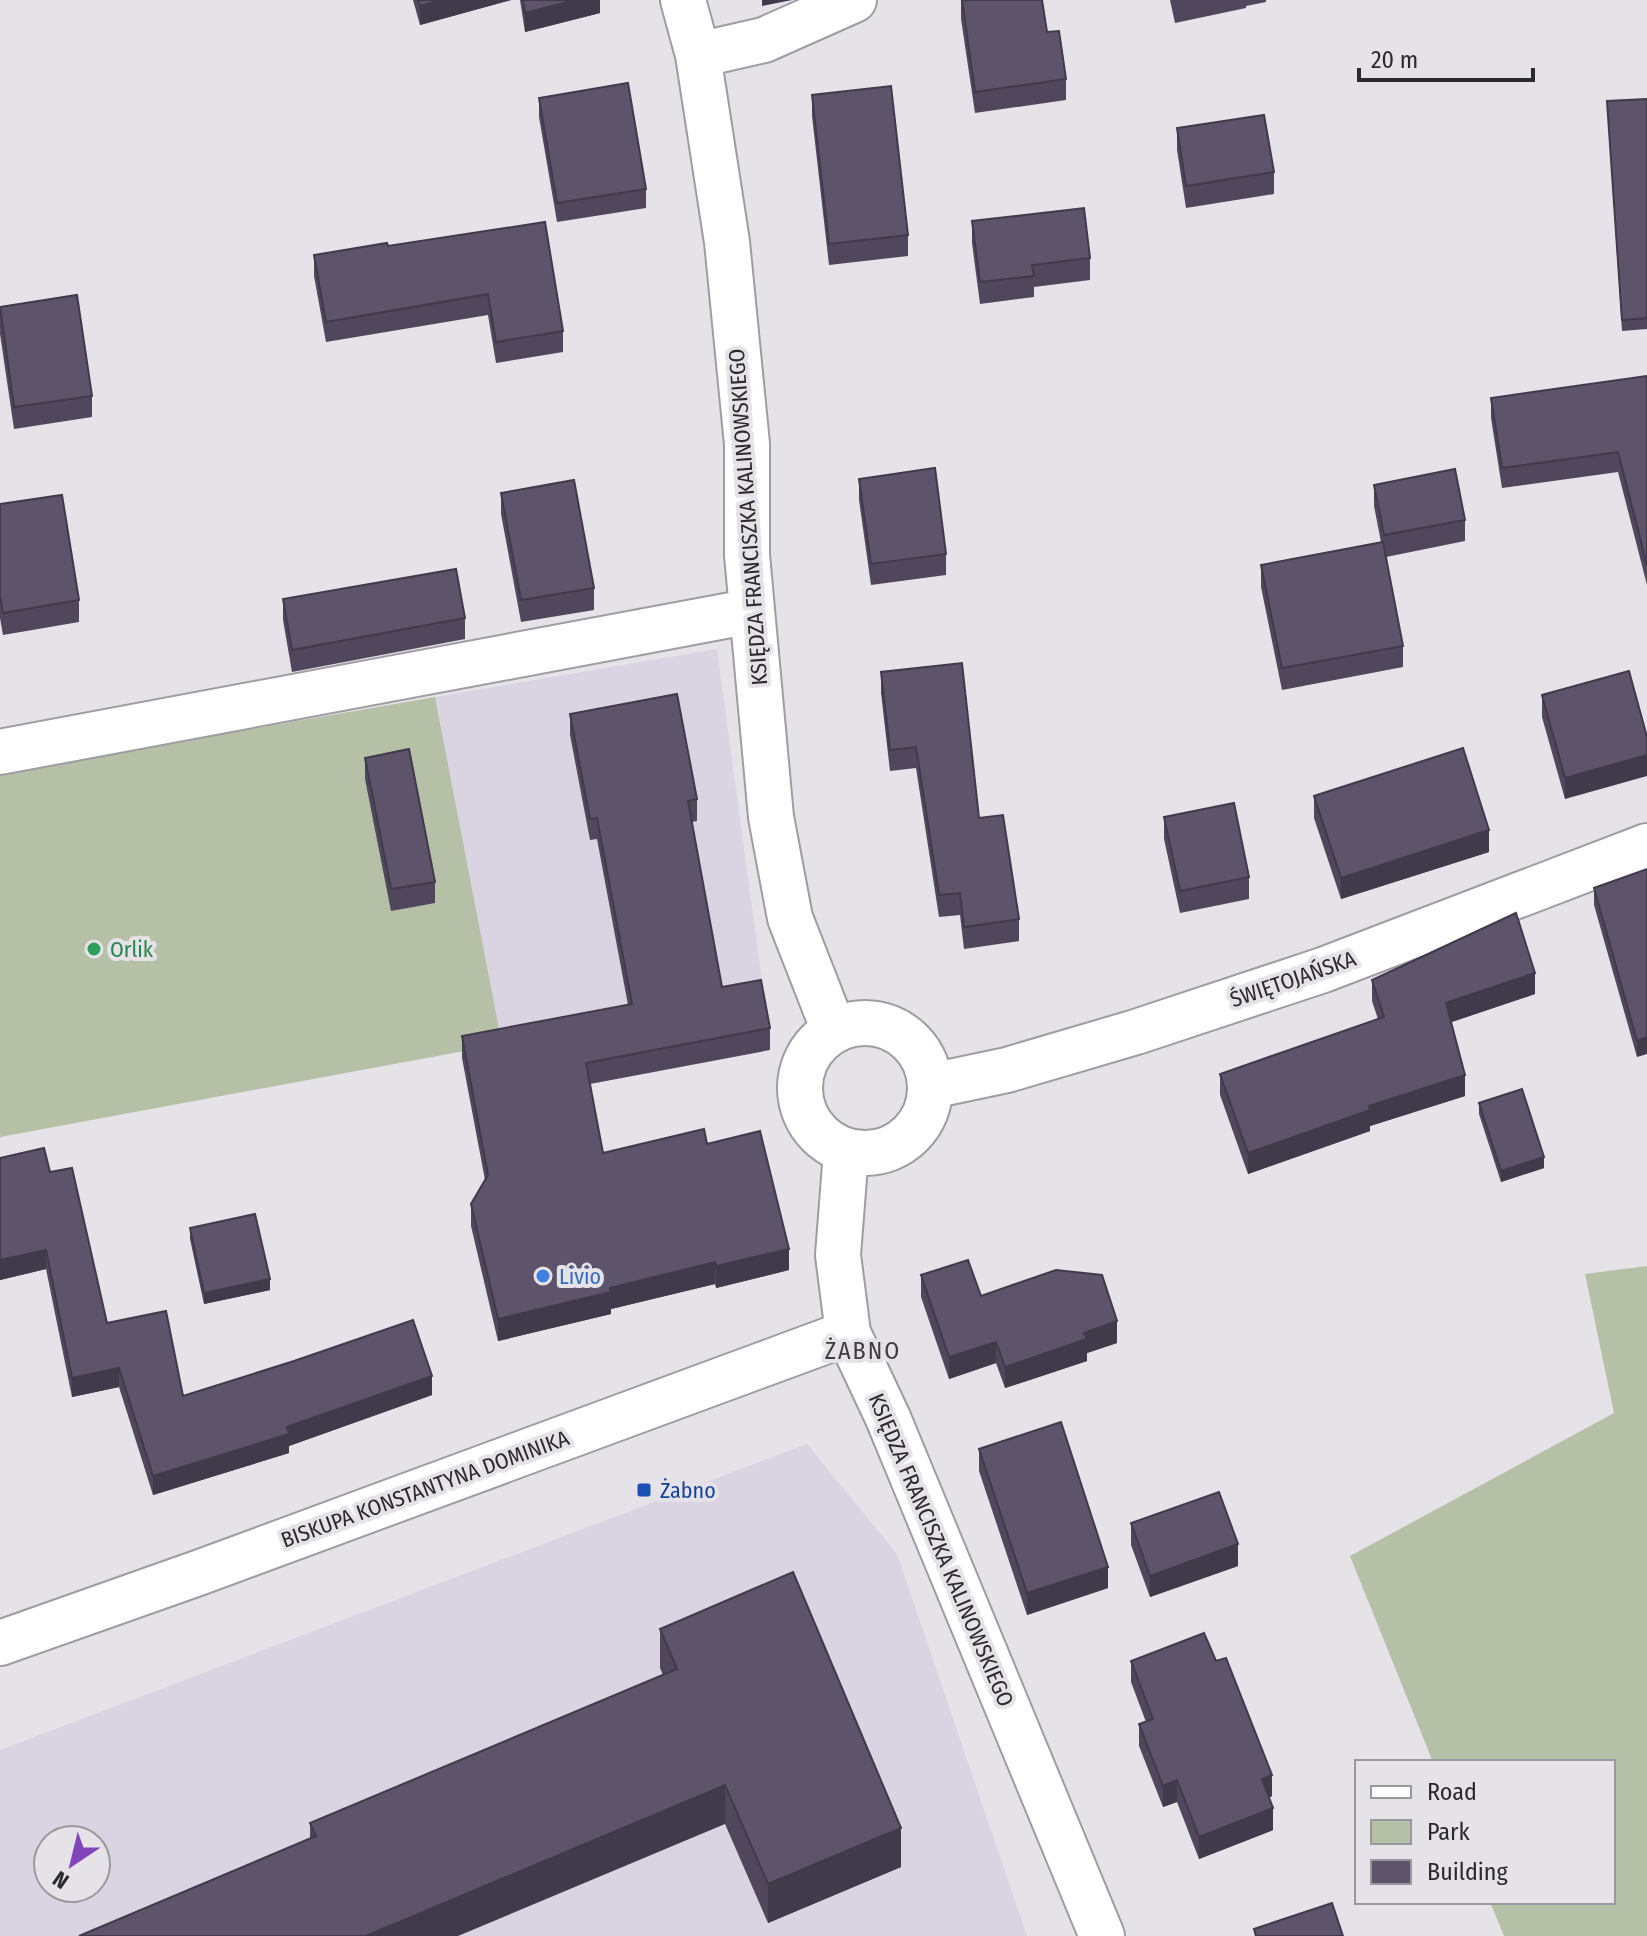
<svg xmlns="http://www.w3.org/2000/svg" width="1647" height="1936" viewBox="0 0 1647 1936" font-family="'Fira Sans Condensed',sans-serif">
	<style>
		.built { fill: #dad4e2; fill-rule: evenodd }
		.green { fill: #b6c0a6 }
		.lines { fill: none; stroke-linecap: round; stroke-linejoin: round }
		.minor-casing { stroke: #9f9ca2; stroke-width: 48 }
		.minor { stroke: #fff; stroke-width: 44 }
		.wall { fill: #50475c }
		.shaded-wall { fill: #413a4b }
		.building { fill: #5d536b; stroke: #413a4b; stroke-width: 2 }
		.leisure-dot { fill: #2e9e5b; stroke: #e5e2e8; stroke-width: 3 }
		.shop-dot { fill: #3f7fe0; stroke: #e5e2e8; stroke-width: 3 }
		.transit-dot { fill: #1a4fb4; stroke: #e5e2e8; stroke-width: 3 }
		.labels { text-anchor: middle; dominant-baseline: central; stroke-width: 8; stroke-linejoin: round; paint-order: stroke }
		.street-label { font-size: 22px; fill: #2b2a2d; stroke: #e5e2e8 }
		.leisure-label { font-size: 22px; fill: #27864d; stroke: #e5e2e8; text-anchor: start }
		.shop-label { font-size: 22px; fill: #366cbe; stroke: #e5e2e8; text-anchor: start }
		.transit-label { font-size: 22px; fill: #164399; stroke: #e5e2e8; text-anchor: start }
		.neighbourhood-label { font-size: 24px; letter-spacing: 2px; fill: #3e3c41; stroke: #e5e2e8 }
	</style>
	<rect width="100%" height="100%" fill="#e5e2e8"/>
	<path class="built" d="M 717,649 L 764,996 L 502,1044 L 435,697 Z
		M 807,1444 L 897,1554 L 1027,1936 L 0,1936 L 0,1750 ZM 48,1840 L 96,1840 L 96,1888 L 48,1888 Z"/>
	<path class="green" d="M 435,697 L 502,1044 L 0,1137 L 0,773 Z
		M 1647,1266 L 1647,1936 L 1504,1936 L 1490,1902 L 1613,1902 L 1613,1762 L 1433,1762 L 1350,1556 L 1614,1413 L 1585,1274 Z"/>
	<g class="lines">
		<defs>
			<path id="minor" d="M 683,0 L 698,55 L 727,242 L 747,444 L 747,555 L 771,817 L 790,918 L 833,1028
				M 698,55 L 764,40 L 854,0
				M 0,752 L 752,611
				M800 1088a65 65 0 1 1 130 0a65 65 0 1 1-130 0Z
				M 931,1086 L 1007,1070 L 1136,1032 L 1323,970 L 1647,846
				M 846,1152 L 838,1255 L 848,1333 L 888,1418 L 1102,1936
				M 0,1643 L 198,1573 L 848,1333"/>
		</defs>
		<use href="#minor" class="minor-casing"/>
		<use href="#minor" class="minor"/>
	</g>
	<path class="wall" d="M 413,0 L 511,0 L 420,25 Z
		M 520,0 L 600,0 L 600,13 L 525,32 Z
		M 961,0 L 1047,32 L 1066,79 L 1066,100 L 975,113 L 961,19 Z
		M 1170,0 L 1266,0 L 1266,2 L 1246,6 L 1246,8 L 1175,23 Z
		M 812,95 L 908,235 L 908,256 L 829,265 L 812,116 Z
		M 539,98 L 646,189 L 646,208 L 557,222 L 539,117 Z
		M 1647,99 L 1647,329 L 1622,331 L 1607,101 Z
		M 1177,128 L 1274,172 L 1274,194 L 1186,208 L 1177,150 Z
		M 972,221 L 1090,258 L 1090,280 L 1034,287 L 1034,297 L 980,304 L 972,243 Z
		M 388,246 L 563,331 L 563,352 L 496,363 L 488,315 L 326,342 L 314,276 L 314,255 Z
		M 0,307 L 92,396 L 92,417 L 14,429 L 0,334 Z
		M 1647,380 L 1647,585 L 1618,472 L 1502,488 L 1491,418 L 1491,398 Z
		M 859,479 L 946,554 L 946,575 L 871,585 L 859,500 Z
		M 1374,485 L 1465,520 L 1465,541 L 1386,557 L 1403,646 L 1403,667 L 1282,690 L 1261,587 L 1261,565 L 1381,542 L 1374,506 Z
		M 501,493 L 594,588 L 594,610 L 521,622 L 501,514 Z
		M 0,504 L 79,600 L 79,622 L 3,635 L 0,618 Z
		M 283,599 L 465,618 L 465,639 L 292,672 L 283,620 Z
		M 881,672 L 979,818 L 1019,919 L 1019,941 L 964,949 L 960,915 L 939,917 L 916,768 L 890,771 L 881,693 Z
		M 1542,695 L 1647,737 L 1565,799 L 1542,717 Z
		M 570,714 L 697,799 L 697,821 L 692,822 L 722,987 L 770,1028 L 770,1050 L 590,1084 L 603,1153 L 707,1144 L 789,1270 L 716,1288 L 715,1284 L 611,1309 L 611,1314 L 498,1341 L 471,1226 L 471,1204 L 485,1180 L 462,1058 L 462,1036 L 628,1005 L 597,839 L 590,840 L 570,735 Z
		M 365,758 L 435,882 L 435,903 L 391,911 L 365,779 Z
		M 1314,796 L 1489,852 L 1341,899 L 1314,818 Z
		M 1164,817 L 1249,877 L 1249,899 L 1180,913 L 1164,839 Z
		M 1647,869 L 1637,1057 L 1594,905 L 1594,888 Z
		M 1372,980 L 1535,994 L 1451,1022 L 1465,1096 L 1370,1126 L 1370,1131 L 1248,1174 L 1220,1095 L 1220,1074 L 1378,1019 L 1372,1001 Z
		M 1479,1103 L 1544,1168 L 1501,1182 L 1479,1114 Z
		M 50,1172 L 107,1323 L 183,1396 L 432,1395 L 289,1446 L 289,1453 L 153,1495 L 119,1387 L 72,1397 L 46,1269 L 0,1280 Z
		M 190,1228 L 270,1290 L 204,1304 L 190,1239 Z
		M 921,1275 L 981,1296 L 1117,1343 L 1087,1353 L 1087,1361 L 1005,1388 L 996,1363 L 949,1379 L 921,1297 Z
		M 979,1449 L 1108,1588 L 1027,1615 L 979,1471 Z
		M 1131,1523 L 1238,1566 L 1150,1597 L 1131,1545 Z
		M 660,1629 L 901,1867 L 768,1923 L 725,1824 L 310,1839 L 310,1823 L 663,1675 L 660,1668 Z
		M 1131,1661 L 1272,1796 L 1269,1798 L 1273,1830 L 1199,1859 L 1177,1802 L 1163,1807 L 1139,1746 L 1139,1724 L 1146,1722 L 1131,1682 Z"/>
	<path class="shaded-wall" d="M 441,0 L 511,0 L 420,25 L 420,6 Z
		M 575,0 L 600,0 L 600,13 L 525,32 L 525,13 Z
		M 762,0 L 792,0 L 762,6 Z
		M 1647,755 L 1647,776 L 1565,799 L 1565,778 Z
		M 1489,830 L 1489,852 L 1341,899 L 1341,878 Z
		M 1535,973 L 1535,994 L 1446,1024 L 1446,1003 Z
		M 1647,1037 L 1647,1054 L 1637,1057 L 1637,1041 Z
		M 1465,1075 L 1465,1096 L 1370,1126 L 1370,1131 L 1248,1174 L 1248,1153 L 1369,1106 Z
		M 1544,1157 L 1544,1168 L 1501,1182 L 1501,1171 Z
		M 789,1249 L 789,1270 L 716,1288 L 716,1266 Z
		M 46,1250 L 46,1269 L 0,1280 L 0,1260 Z
		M 715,1262 L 715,1284 L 611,1309 L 611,1314 L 498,1341 L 498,1319 L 610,1288 Z
		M 270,1279 L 270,1290 L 204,1304 L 204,1293 Z
		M 1117,1321 L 1117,1343 L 1087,1353 L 1087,1361 L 1005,1388 L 1005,1367 L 1084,1333 Z
		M 996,1342 L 996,1363 L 949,1379 L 949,1357 Z
		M 119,1368 L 119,1387 L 72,1397 L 72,1378 Z
		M 432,1376 L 432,1395 L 289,1446 L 289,1453 L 153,1495 L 153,1476 Z
		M 1238,1544 L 1238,1566 L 1150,1597 L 1150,1576 Z
		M 1108,1567 L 1108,1588 L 1027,1615 L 1027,1593 Z
		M 1272,1775 L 1272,1796 L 1262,1801 L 1262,1779 Z
		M 1177,1780 L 1177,1802 L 1163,1807 L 1163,1786 Z
		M 725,1785 L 725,1824 L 458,1936 L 366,1936 Z
		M 1273,1808 L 1273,1830 L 1199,1859 L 1199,1837 Z
		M 901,1828 L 901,1867 L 768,1923 L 768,1884 Z"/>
	<path class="building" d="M 418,0 L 441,0 L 420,6 Z
		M 523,0 L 575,0 L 525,13 Z
		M 962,0 L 1042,0 L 1047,32 L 1059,31 L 1066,79 L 975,92 Z
		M 628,83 L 646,189 L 557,203 L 539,98 Z
		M 891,86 L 908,235 L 829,244 L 812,95 Z
		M 1647,99 L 1647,318 L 1622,320 L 1607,101 Z
		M 1264,115 L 1274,172 L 1186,186 L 1177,128 Z
		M 1084,208 L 1090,258 L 1032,265 L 1034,276 L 980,282 L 972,221 Z
		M 545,222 L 563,331 L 496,342 L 488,294 L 326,322 L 314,255 L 387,243 L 388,246 Z
		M 77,295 L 92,396 L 14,407 L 0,307 Z
		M 1646,376 L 1647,380 L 1647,565 L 1618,452 L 1502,468 L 1491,398 Z
		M 935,468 L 946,554 L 871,564 L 859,479 Z
		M 1455,469 L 1465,520 L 1384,535 L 1374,485 Z
		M 574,480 L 594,588 L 521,600 L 501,493 Z
		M 62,495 L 79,600 L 3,613 L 0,596 L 0,504 Z
		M 1383,542 L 1403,646 L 1282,668 L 1261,565 Z
		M 456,569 L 465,618 L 292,650 L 283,599 Z
		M 962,663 L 979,818 L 1003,815 L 1019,919 L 964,927 L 960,893 L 939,895 L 916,747 L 890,750 L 881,672 Z
		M 1629,671 L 1647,737 L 1647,755 L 1565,778 L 1542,695 Z
		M 677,694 L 697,799 L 688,801 L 722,987 L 761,980 L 770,1028 L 586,1063 L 603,1153 L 704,1129 L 707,1144 L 760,1131 L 789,1249 L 716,1266 L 715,1262 L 610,1288 L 611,1292 L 498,1319 L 471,1204 L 488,1175 L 462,1036 L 632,1004 L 597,818 L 590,819 L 570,714 Z
		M 1463,748 L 1489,830 L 1341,878 L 1314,796 Z
		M 409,749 L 435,882 L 391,889 L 365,758 Z
		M 1234,803 L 1249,877 L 1180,891 L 1164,817 Z
		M 1647,869 L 1647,1037 L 1637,1041 L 1594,888 Z
		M 1516,913 L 1535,973 L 1446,1003 L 1465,1075 L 1369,1106 L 1370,1110 L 1248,1153 L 1220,1074 L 1384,1017 L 1372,980 Z
		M 1522,1089 L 1544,1157 L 1501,1171 L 1479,1103 Z
		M 44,1148 L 50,1172 L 72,1168 L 107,1323 L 166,1311 L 183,1396 L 294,1361 L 413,1320 L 432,1376 L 287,1427 L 289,1434 L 153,1476 L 119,1368 L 72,1378 L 46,1250 L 0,1260 L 0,1158 Z
		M 255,1214 L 270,1279 L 204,1293 L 190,1228 Z
		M 968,1260 L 981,1296 L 1056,1270 L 1102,1275 L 1117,1321 L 1084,1333 L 1087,1339 L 1005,1367 L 996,1342 L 949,1357 L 921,1275 Z
		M 1061,1422 L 1108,1567 L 1027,1593 L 979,1449 Z
		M 1219,1492 L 1238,1544 L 1150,1576 L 1131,1523 Z
		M 793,1572 L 901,1828 L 768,1884 L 725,1785 L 366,1936 L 79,1936 L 316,1836 L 310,1823 L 677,1669 L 660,1629 Z
		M 1204,1633 L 1216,1661 L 1226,1658 L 1272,1775 L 1262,1779 L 1273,1808 L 1199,1837 L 1177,1780 L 1163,1786 L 1139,1724 L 1153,1719 L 1131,1661 Z
		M 1332,1903 L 1343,1936 L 1256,1936 L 1254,1929 Z"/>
	<circle class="leisure-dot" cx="94" cy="949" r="8"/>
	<circle class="shop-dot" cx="543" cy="1276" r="8"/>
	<rect class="transit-dot" x="636" y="1482" width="16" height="16" rx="4"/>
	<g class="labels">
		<g class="street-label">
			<text transform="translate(748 517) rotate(-94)">KSIĘDZA FRANCISZKA KALINOWSKIEGO</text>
			<text transform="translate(1293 979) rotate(-19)">ŚWIĘTOJAŃSKA</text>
			<text transform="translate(425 1489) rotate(-20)">BISKUPA KONSTANTYNA DOMINIKA</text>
			<text transform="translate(941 1550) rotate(67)">KSIĘDZA FRANCISZKA KALINOWSKIEGO</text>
		</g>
		<g class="leisure-label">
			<text x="110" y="949">Orlik</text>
		</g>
		<g class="shop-label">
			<text x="559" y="1276">Livio</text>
		</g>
		<g class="transit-label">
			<text x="660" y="1490">Żabno</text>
		</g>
		<g class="neighbourhood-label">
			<text x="863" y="1351">ŻABNO</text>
		</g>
	</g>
	<rect x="1355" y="1760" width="260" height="144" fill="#e5e2e8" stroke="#9b989d" stroke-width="2"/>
	<rect x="1371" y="1786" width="40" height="12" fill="#ffffff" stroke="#9b989d" stroke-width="2"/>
	<text x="1427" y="1800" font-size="24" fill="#2b2a2d">Road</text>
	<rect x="1371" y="1820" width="40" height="24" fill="#b6c0a6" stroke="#9b989d" stroke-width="2"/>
	<text x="1427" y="1840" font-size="24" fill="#2b2a2d">Park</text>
	<rect x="1371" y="1860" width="40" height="24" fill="#5d536b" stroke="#9b989d" stroke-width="2"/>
	<text x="1427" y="1880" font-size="24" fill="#2b2a2d">Building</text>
	<g transform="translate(72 1864) rotate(215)"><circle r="38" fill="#e5e2e8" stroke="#9b989d" stroke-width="2"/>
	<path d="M0-6L14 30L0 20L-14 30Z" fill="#8144ba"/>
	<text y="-12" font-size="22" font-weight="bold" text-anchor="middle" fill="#2b2a2d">N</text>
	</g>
	<path d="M1359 68v12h174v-12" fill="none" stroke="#2b2a2d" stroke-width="4"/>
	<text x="1371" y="68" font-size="24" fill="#2b2a2d" stroke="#e5e2e8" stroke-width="6" paint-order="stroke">20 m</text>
</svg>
